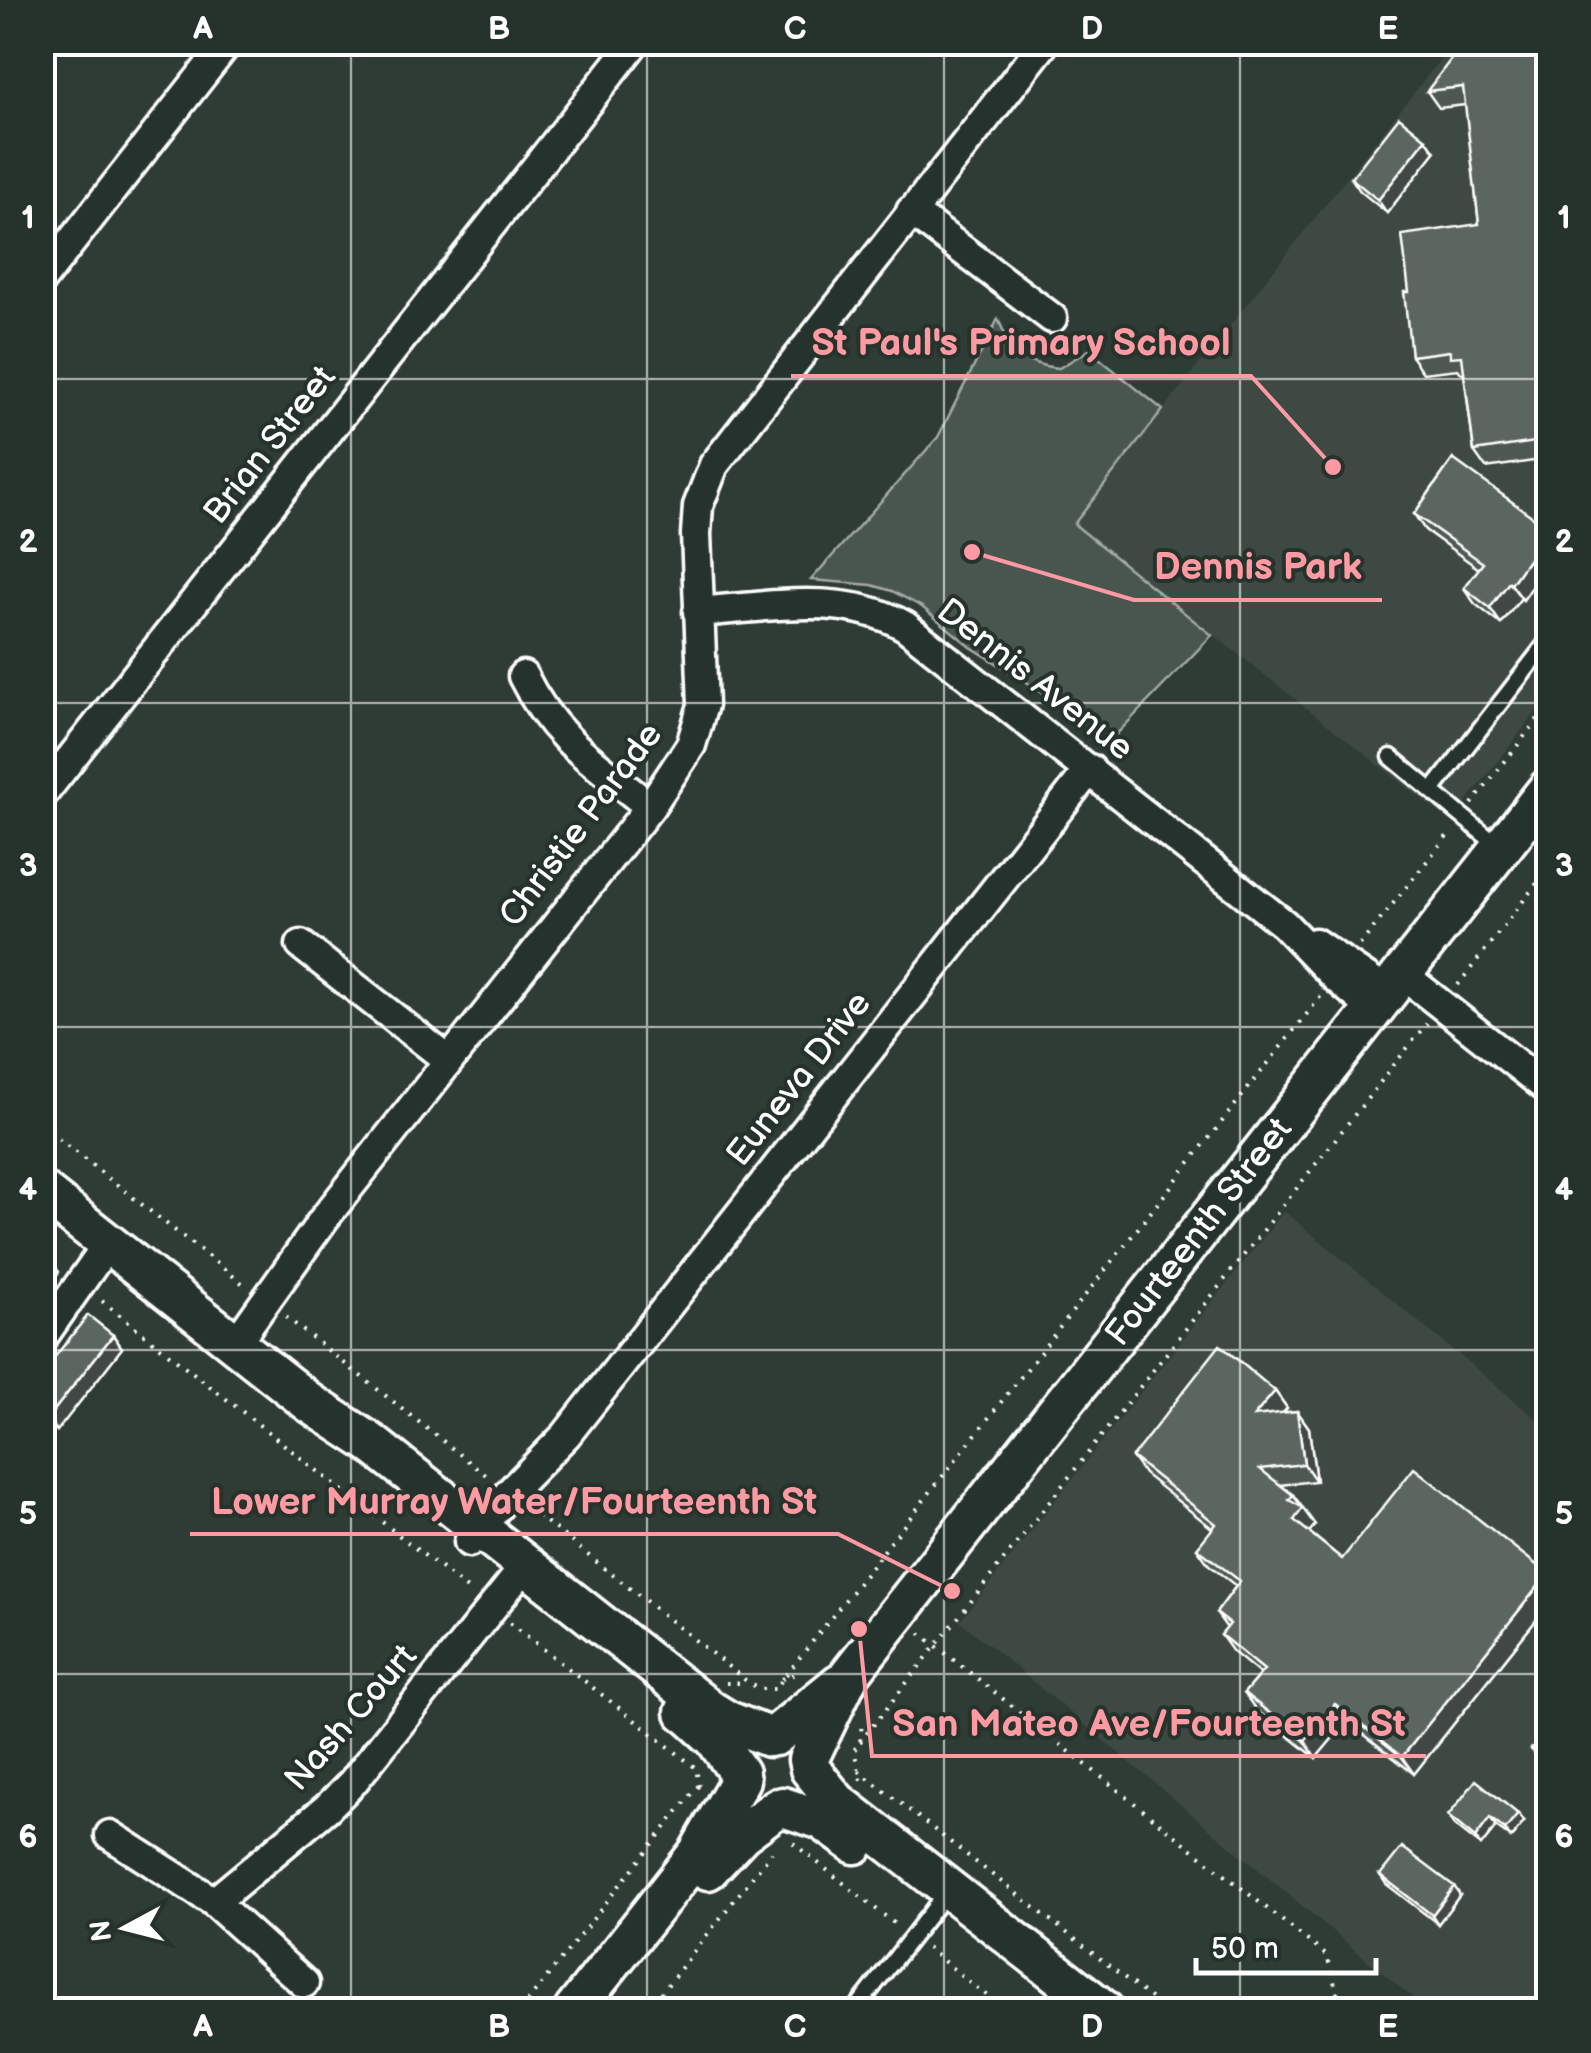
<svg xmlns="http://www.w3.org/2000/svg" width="1591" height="2053" viewBox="0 0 1591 2053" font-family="'Balsamiq Sans',sans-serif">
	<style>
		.built { fill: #3c4842 }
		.green { fill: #4a544f; stroke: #a4aaa7; stroke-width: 2.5 }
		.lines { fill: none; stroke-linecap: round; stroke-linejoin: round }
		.lane-casing { stroke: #fff; stroke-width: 21 }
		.street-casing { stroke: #fff; stroke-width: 35 }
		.secondary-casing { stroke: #fff; stroke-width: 45 }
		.path { stroke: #fff; stroke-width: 4; stroke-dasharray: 2.5 8; stroke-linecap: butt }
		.lane { stroke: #26332d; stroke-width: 14 }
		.street { stroke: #26332d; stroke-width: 28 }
		.secondary { stroke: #26332d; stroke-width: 38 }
		.wall { fill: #4e5853; stroke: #fff; stroke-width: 2.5 }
		.shaded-wall { fill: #404744; stroke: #fff; stroke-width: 2.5 }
		.building { fill: #5b6661; stroke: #fff; stroke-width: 2.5 }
		.grid { fill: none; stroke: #fff; stroke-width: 2.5; stroke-opacity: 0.55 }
		.labels { text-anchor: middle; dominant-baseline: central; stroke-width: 8; stroke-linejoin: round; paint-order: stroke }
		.street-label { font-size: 35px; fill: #fff; stroke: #26332d }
		.leader { fill: none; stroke: #ff9aa2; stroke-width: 4 }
		.callout-dot { fill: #ff9aa2; stroke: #26332d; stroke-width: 4 }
		.callout-label { font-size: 38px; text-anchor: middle; font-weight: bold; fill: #ff9aa2; stroke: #26332d; stroke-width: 8; stroke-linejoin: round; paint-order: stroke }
		.neatline { fill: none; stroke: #fff; stroke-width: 4 }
		.grid-label { font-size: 32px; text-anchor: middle; font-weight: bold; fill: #fff }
	</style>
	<rect width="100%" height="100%" fill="#2f3b35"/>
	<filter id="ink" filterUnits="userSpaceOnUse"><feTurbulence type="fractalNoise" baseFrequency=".01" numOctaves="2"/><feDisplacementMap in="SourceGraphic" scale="20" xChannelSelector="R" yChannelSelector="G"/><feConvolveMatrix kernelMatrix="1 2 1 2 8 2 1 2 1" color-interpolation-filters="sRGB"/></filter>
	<g filter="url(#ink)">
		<path class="built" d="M 1453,43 L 1548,43 L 1548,697 L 1451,822 L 1073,524 Z
			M 1284,1211 L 1548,1428 L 1548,2010 L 1427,2010 L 960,1621 Z"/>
		<path class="green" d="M 998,319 C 1010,349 1025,366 1059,368 L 1089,350 L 1163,410 L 1074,524 L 1212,635 L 1107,744 L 1036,688 L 971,647 L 922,607 L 892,591 L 872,585 L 811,580 L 938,437 Z"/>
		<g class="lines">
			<defs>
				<path id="lane" d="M 1391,757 L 1498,846
					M 1432,791 L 1548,641
					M 855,2010 L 946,1893"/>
				<path id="street" d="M 911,211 L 1052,318
					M 42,279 L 228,42
					M 698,612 C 767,607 843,591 905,626 L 1284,924 L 1335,977 L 1373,1009
					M 523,676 C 555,741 596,763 650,807
					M 42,795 L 635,42
					M 1315,943 L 1387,992
					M 301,945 L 448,1060
					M 1401,973 L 1548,1089
					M 42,1338 L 109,1242
					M 235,1344 L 323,1220 L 650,807 L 691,745 L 703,705 L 696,534 L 698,506 L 714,465 L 1045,42
					M 469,1542 L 509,1493 L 566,1435 L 1090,769
					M 110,1835 L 214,1902 L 304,1983
					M 214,1902 L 327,1808 L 352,1783 L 526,1565"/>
				<path id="secondary" d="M 42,1191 L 310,1403 L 371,1443 L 710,1710 L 728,1721 L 769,1737
					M 685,1712 L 715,1739 L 739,1773
					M 775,1736 L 840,1683
					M 808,1760 L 849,1675 L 1548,789
					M 810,1769 L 837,1802 L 1104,2010
					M 783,1807 L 822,1820 L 855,1844
					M 708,1870 L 742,1834 L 777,1808
					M 574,2010 L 698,1853 L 740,1780"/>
			</defs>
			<use href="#lane" class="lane-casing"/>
			<use href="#street" class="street-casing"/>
			<use href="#secondary" class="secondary-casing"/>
			<path class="path" d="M 1472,804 L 1548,706
				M 1360,945 L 1451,831
				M 1458,985 L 1548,869
				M 42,1126 L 247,1287
				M 102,1301 L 471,1592
				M 286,1317 L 491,1479
				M 530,1509 L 749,1683 L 758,1689 L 775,1689 L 1321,996
				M 510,1623 L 696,1768 L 699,1787
				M 920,1633 L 1327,1956 L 1342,2010
				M 782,1679 L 801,1672
				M 726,1683 L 747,1683
				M 860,1742 L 1427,1023
				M 859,1771 L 1166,2010
				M 861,1780 L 854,1750 L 860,1742 L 862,1722
				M 793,1843 L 895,1924
				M 927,1948 L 1005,2010
				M 521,2010 L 699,1785
				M 648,2010 L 772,1852"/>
			<use href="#lane" class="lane"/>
			<use href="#street" class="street"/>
			<use href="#secondary" class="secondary"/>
		</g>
		<path class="wall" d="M 1548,42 L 1548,461 L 1547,459 L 1486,468 L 1474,451 L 1464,374 L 1462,374 L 1458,369 L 1423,373 L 1411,356 L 1409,292 L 1479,224 L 1466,105 L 1439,108 L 1427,91 Z
			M 1426,139 L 1435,152 L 1387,213 L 1360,191 L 1351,178 Z
			M 1453,459 L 1523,600 L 1521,598 L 1501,624 L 1475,604 L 1464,588 L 1479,569 L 1425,530 L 1414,514 Z
			M 113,1335 L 122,1348 L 57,1431 L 42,1419 L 42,1373 Z
			M 1275,1391 L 1287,1408 L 1283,1413 L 1297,1411 L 1309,1428 L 1316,1481 L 1280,1485 L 1293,1495 L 1315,1525 L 1309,1532 L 1342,1559 L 1548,1574 L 1548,1605 L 1414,1774 L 1347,1721 L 1316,1758 L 1256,1710 L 1244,1693 L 1260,1674 L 1233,1652 L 1221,1635 L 1227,1628 L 1216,1613 L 1236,1586 L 1209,1565 L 1197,1548 L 1213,1529 L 1144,1474 L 1132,1457 Z
			M 1548,1727 L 1548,1768 L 1540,1762 L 1531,1749 Z
			M 1448,1816 L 1524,1822 L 1511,1838 L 1496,1827 L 1481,1846 L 1454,1825 Z
			M 1380,1875 L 1460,1895 L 1438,1924 L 1386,1884 Z"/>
		<path class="shaded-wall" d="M 1426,139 L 1435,152 L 1387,213 L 1378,200 Z
			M 1548,532 L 1548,564 L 1523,600 L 1511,584 Z
			M 1509,582 L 1521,598 L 1501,624 L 1490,608 Z
			M 51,1261 L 59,1272 L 42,1293 L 42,1272 Z
			M 113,1335 L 122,1348 L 57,1431 L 48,1418 Z
			M 1275,1391 L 1287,1408 L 1266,1433 L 1254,1416 Z
			M 1297,1411 L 1309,1428 L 1316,1481 L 1304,1464 Z
			M 1293,1495 L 1315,1525 L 1305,1537 L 1294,1520 L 1289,1500 Z
			M 1548,1574 L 1548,1605 L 1414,1774 L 1402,1757 Z
			M 1335,1704 L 1347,1721 L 1316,1758 L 1305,1741 Z
			M 1518,1814 L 1524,1822 L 1511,1838 L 1505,1830 Z
			M 1490,1818 L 1496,1827 L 1481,1846 L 1475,1838 Z
			M 1454,1886 L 1460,1895 L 1438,1924 L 1432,1915 Z"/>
		<path class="building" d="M 1464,42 L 1548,42 L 1548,453 L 1541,449 L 1535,442 L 1474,451 L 1462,356 L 1450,357 L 1450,351 L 1411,356 L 1404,292 L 1409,292 L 1402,235 L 1479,224 L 1463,87 L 1427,91 Z
			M 1399,117 L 1426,139 L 1378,200 L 1351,178 Z
			M 1453,459 L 1548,528 L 1548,532 L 1511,584 L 1509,582 L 1490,608 L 1464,588 L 1483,563 L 1414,514 Z
			M 42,1254 L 51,1261 L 42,1272 Z
			M 88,1315 L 113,1335 L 48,1418 L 42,1413 L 42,1373 Z
			M 1220,1345 L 1275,1391 L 1254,1416 L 1297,1411 L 1304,1464 L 1260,1469 L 1293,1495 L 1289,1500 L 1303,1508 L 1294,1520 L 1342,1559 L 1414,1468 L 1548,1574 L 1402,1757 L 1335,1704 L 1305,1741 L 1244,1693 L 1264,1670 L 1221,1635 L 1230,1624 L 1216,1613 L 1240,1581 L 1197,1548 L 1216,1524 L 1132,1457 Z
			M 1548,1727 L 1548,1763 L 1531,1749 Z
			M 1476,1780 L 1518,1814 L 1505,1830 L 1490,1818 L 1475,1838 L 1448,1816 Z
			M 1402,1847 L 1454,1886 L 1432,1915 L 1380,1875 Z"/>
	</g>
	<path class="grid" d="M 351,42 L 351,2010M 647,42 L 647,2010M 944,42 L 944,2010M 1240,42 L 1240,2010M 42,379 L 1548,379M 42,703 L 1548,703M 42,1027 L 1548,1027M 42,1350 L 1548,1350M 42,1674 L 1548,1674"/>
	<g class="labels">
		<g class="street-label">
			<text transform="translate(270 445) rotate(-52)">Brian Street</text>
			<text transform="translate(1035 680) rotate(38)">Dennis Avenue</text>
			<text transform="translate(581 825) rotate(-53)">Christie Parade</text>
			<text transform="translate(799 1079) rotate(-52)">Euneva Drive</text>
			<text transform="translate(1199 1232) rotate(-52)">Fourteenth Street</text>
			<text transform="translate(351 1718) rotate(-49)">Nash Court</text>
		</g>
	</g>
	<path class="leader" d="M1333 467L1251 376H791M972 552L1134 600H1382M952 1591L838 1534H190M859 1629L872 1756H1426"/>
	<g class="callout-dot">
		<circle cx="1333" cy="467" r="10"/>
		<circle cx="972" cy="552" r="10"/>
		<circle cx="952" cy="1591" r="10"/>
		<circle cx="859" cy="1629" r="10"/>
	</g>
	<g class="callout-label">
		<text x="1021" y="355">St Paul's Primary School</text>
		<text x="1258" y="579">Dennis Park</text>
		<text x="514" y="1514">Lower Murray Water/Fourteenth St</text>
		<text x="1149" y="1736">San Mateo Ave/Fourteenth St</text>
	</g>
	<rect width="1591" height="2053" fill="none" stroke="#26332d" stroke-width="110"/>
	<g transform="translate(125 1928) rotate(263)" stroke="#26332d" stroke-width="8" paint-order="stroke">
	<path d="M0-8L18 38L0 25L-18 38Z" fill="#ffffff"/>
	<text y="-15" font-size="28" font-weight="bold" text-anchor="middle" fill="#ffffff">N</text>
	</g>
	<path d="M1196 1958v15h180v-15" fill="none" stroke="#ffffff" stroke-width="5"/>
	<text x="1211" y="1958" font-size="30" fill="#ffffff" stroke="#26332d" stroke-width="8" paint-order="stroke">50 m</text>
	<rect x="55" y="55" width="1481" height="1943" class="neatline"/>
	<g class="grid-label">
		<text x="203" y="39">A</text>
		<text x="499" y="39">B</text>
		<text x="795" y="39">C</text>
		<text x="1092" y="39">D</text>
		<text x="1388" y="39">E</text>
		<text x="28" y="228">1</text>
		<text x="1564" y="228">1</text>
		<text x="28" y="552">2</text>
		<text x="1564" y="552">2</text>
		<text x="28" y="876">3</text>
		<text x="1564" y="876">3</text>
		<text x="28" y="1200">4</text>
		<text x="1564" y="1200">4</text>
		<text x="28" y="1524">5</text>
		<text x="1564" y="1524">5</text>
		<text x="28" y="1847">6</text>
		<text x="1564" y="1847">6</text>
		<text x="203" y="2037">A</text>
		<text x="499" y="2037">B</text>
		<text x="795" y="2037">C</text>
		<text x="1092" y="2037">D</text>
		<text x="1388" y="2037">E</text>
	</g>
</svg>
